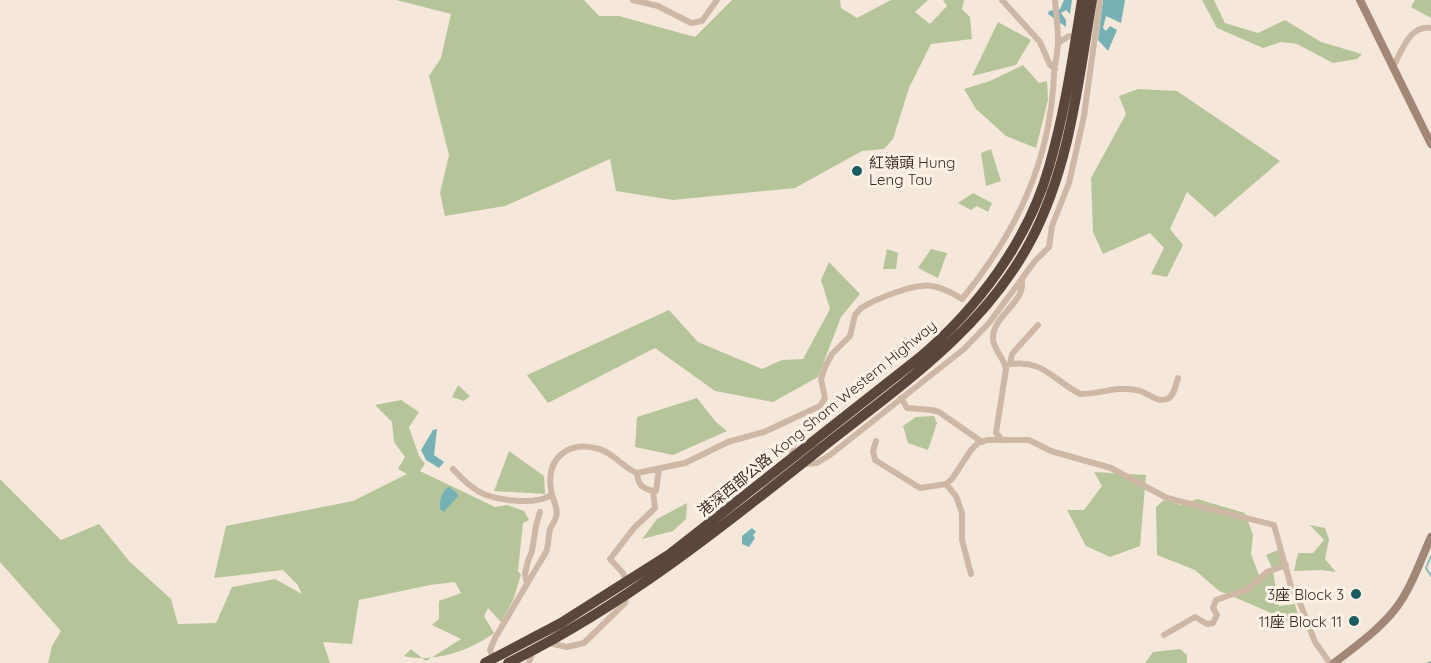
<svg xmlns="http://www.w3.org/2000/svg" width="1431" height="663" viewBox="0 0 1431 663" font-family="Quicksand,'Noto Sans SC',sans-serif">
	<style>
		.green { fill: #b6c599 }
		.water { fill: #76b2b5 }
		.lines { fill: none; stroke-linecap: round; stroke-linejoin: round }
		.stream { stroke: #76b2b5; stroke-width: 1.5 }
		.street { stroke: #ceb8a5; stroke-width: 6 }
		.secondary { stroke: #a28676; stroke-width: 8 }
		.highway-bridge { stroke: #5b463d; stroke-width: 10 }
		.poi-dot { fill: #185b60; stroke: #fcf2e8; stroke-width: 2 }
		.labels { text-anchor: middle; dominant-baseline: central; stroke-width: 6; stroke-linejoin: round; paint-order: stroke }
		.poi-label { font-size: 15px; fill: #392d27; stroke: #fcf2e8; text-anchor: end }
		.street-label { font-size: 15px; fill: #392d27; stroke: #fcf2e8 }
	</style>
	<rect width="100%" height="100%" fill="#f5e8db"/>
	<path class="green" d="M 396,0 L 584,0 L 599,16 L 619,16 L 695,37 L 732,0 L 840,0 L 841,8 L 857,18 L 891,0 L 928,0 L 915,12 L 930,24 L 947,6 L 943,0 L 964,0 L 962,9 L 970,17 L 972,39 L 931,44 L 909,88 L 893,139 L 884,149 L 862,151 L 795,188 L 673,200 L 616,191 L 610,159 L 505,206 L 445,216 L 440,193 L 449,155 L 429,76 L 441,58 L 451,14 Z
		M 1202,0 L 1214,0 L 1225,23 L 1258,33 L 1285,20 L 1321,42 L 1362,54 L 1357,59 L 1333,63 L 1297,44 L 1281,42 L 1263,48 L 1217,28 Z
		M 1415,0 L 1431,0 L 1431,18 L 1411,7 Z
		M 998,22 L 1031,40 L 1016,65 L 972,76 Z
		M 1023,65 L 1039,83 L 1047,81 L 1048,100 L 1036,148 L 1006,136 L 976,109 L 964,89 L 990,81 Z
		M 1138,89 L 1177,91 L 1280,161 L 1215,217 L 1187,192 L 1170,229 L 1183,245 L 1167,277 L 1151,274 L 1164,248 L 1150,233 L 1103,254 L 1093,232 L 1091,178 L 1126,114 L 1119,96 Z
		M 991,149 L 1001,181 L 986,186 L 981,153 Z
		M 973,193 L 992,203 L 988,212 L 977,206 L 971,210 L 958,203 Z
		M 887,249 L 898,253 L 896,269 L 883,269 Z
		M 931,249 L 947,253 L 938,278 L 918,268 Z
		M 829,262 L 860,294 L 841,317 L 818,377 L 773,402 L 715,391 L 655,348 L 548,403 L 527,375 L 669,310 L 698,342 L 762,369 L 782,360 L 803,359 L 830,309 L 821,280 Z
		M 458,385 L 470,396 L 464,401 L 452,397 Z
		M 697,398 L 716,422 L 727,431 L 673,455 L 635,447 L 637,417 Z
		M 401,400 L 419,412 L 409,427 L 419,456 L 425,464 L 420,471 L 495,507 L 507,505 L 524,511 L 529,520 L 523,523 L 518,571 L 521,575 L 513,600 L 501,622 L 488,608 L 484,616 L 494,633 C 470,651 433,663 404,656 L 411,649 L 426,661 L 461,639 L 432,625 L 439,619 L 439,601 L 461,593 L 455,582 L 430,585 L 359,600 L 352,644 L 323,642 L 330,663 L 48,663 L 52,646 L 61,631 L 0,562 L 0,479 L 61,540 L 99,524 L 130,562 L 171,599 L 178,624 L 216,623 L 232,587 L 275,579 L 302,594 L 297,584 L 283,570 L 214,578 L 226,526 L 353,501 L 407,474 L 398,469 L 405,457 L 394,442 L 392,422 L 375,405 Z
		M 934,416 L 937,423 L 928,450 L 908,443 L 903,426 L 916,417 Z
		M 509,451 L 544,476 L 545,494 L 494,491 Z
		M 1094,472 L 1146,475 L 1140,546 L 1110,557 L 1086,546 L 1067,510 L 1084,510 L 1102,486 Z
		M 1197,499 L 1245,513 L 1253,535 L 1251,554 L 1259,575 L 1258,579 L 1247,587 L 1227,594 L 1219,591 L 1195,570 L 1157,555 L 1156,507 L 1164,500 L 1181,505 Z
		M 687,503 L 686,519 L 673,531 L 642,539 L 657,519 Z
		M 1310,525 L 1325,528 L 1329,539 L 1325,559 L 1336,572 L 1322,570 L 1294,571 L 1298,553 L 1313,553 L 1324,540 Z
		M 1278,550 L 1285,565 L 1273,570 L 1266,555 Z
		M 1273,572 L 1279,606 L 1295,604 L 1298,615 L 1280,628 L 1269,612 L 1234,597 L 1250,591 L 1266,576 Z
		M 1180,649 L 1187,655 L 1187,663 L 1145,663 L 1153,652 Z"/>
	<path class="water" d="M 1064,0 L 1072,0 L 1070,14 L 1066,10 L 1061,13 L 1066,20 L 1066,27 L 1048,14 L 1049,11 L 1060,9 Z
		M 1103,0 L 1125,0 L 1121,23 L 1106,16 L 1103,28 L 1106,31 L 1110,26 L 1117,30 L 1108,51 L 1098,40 Z
		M 437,429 L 434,455 L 444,462 L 439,468 L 426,460 L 421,450 L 433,430 Z
		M 449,487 L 457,493 L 458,496 L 444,512 L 440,509 C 439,502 442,489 449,487 Z
		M 752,528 L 756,532 L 753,535 L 755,538 L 749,547 L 742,544 L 742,536 Z"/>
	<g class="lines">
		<path class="stream" d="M 1431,556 L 1426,568 L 1431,576
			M 1428,663 L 1431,662"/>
		<path class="street" d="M 633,0 L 658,6 L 691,23 L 702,21 L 717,0
			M 1002,0 L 1040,42 L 1050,65 L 1055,69
			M 1058,43 L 1069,36 L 1076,36
			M 1393,67 C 1402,51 1409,25 1431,28
			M 1010,364 L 1012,354 L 1038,325
			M 1005,365 C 1043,358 1050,378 1080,394 C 1100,394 1116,386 1136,390 C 1147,391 1155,403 1167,399 C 1174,397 1176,384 1178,378
			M 901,398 L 907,408 L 932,410 L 939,412 L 982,442
			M 1002,440 L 996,433 L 1006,369 C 1004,357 994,351 993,339 C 992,316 1025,303 1022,281
			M 876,441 L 873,451 L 875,460 L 920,488 L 946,484 L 952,479 L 971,450 L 978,443 L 987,440 L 1029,440 L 1051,451 L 1111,468 L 1167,498 L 1274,525 L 1292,590 L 1300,603 L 1315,642 L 1330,663
			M 794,458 L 791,450 L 796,440 L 824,416 L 820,406
			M 805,464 L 817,463 L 830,455 L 964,349 L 989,323 L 1035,261 L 1049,247 L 1052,226 L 1069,183 L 1084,116 L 1100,0
			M 453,469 C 462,479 473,490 486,495 C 503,501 537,505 551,495
			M 946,484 L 956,496 L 962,513 L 962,540 L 971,574
			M 653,491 L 656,491 L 659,469
			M 627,582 L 623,573 L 610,559 L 634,528 L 655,508 L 653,491 C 642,488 638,485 637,473 L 685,463 L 728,442 L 764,432 L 820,406 L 825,398 L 821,379 L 825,367 L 832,354 L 850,336 L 855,315 L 861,308 C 876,299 914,283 932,286 C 943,288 953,293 962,299 C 1017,232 1051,160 1054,73 C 1055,63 1058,52 1058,41 C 1058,28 1056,14 1055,0
			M 527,584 C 533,573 540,563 546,552 C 549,545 548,537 550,529 C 552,525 555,521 556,517 C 559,508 552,499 551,490 C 546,458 568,440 599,449 C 614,453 623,468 637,473
			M 1164,635 L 1195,617 L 1207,624 L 1213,623 L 1217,615 L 1213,608 L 1216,600 L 1248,589 L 1267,572 L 1286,565
			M 549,643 L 567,647 L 584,643 L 625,603 L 627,595
			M 494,660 L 490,650 L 495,638 L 527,584 L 525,574 L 528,561 L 532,551 L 536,526 L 540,512
			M 529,663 L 533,650"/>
		<path class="secondary" d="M 1360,0 L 1431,144
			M 1334,663 C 1355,647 1380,629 1396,608 C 1412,587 1420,561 1431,537"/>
		<path class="highway-bridge" d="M 485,663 L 561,623 L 670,554 L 919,358 C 978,308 1028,241 1049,167 C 1065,112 1073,56 1082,0
			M 508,663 C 622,607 720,529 819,450 C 897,388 982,332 1030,242 C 1070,167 1078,83 1092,0"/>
	</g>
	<g class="poi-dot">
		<circle cx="857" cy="171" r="6"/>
		<circle cx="1356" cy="594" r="6"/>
		<circle cx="1354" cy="621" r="6"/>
	</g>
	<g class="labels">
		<g class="poi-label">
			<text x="869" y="162" text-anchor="start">紅嶺頭 Hung<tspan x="869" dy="17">Leng Tau</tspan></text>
			<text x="1344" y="594">3座 Block 3</text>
			<text x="1342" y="621">11座 Block 11</text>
		</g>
		<g class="street-label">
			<text transform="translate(817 418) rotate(-39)">港深西部公路 Kong Sham Western Highway</text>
		</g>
	</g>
</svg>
